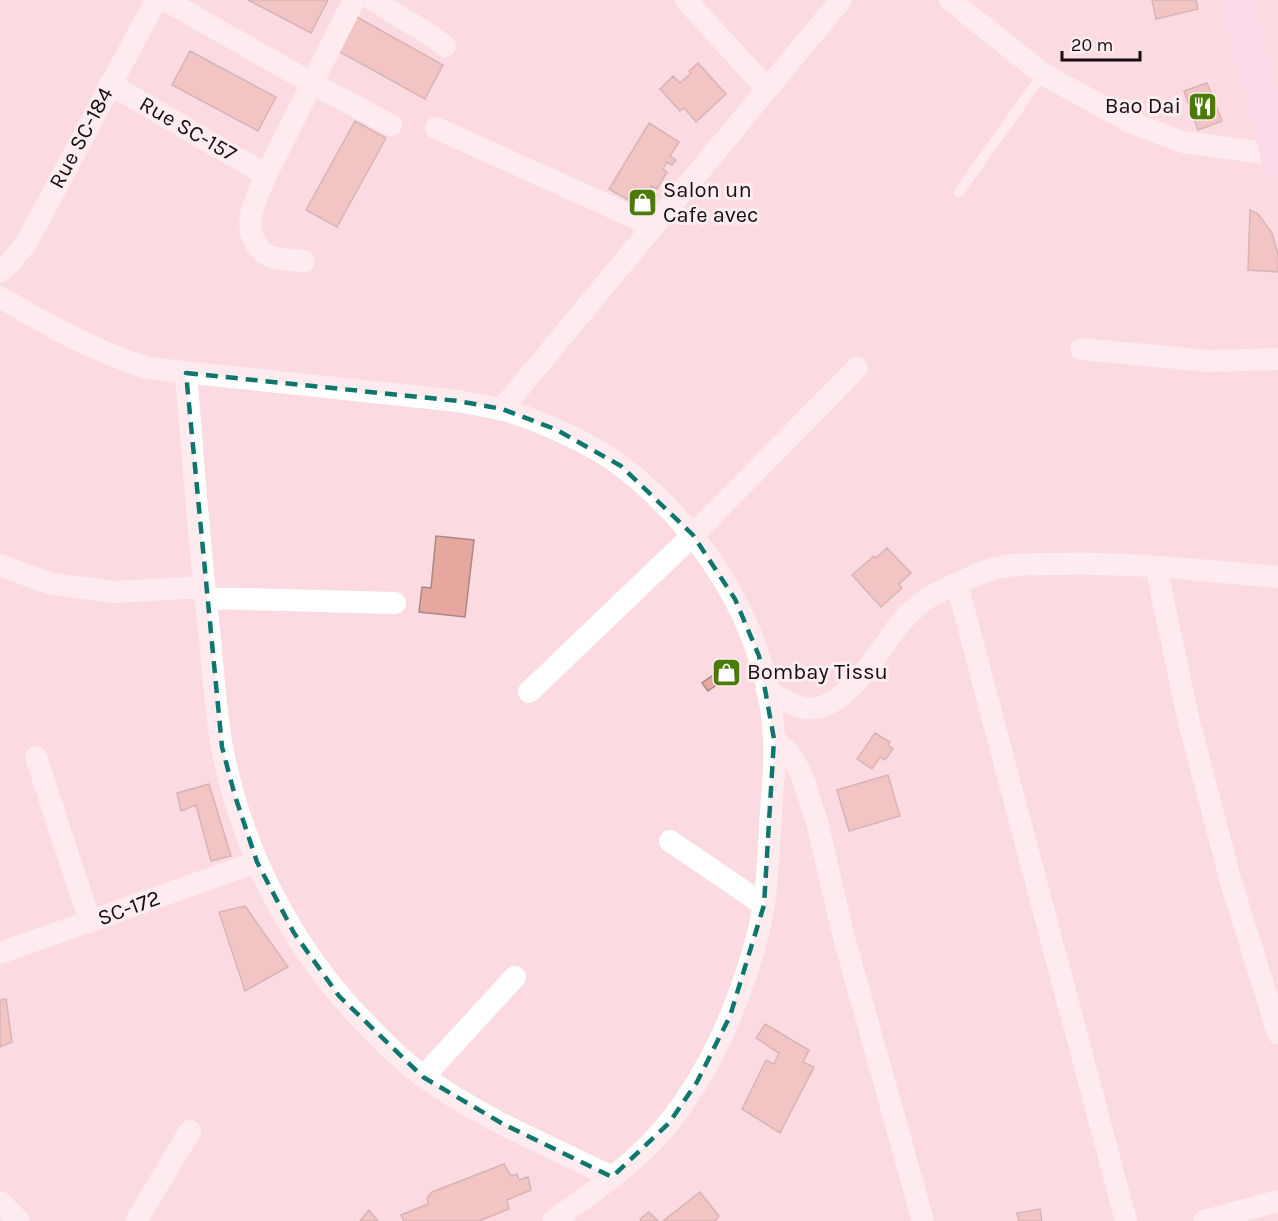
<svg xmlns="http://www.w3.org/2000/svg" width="1278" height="1221" viewBox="0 0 1278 1221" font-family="Karla,sans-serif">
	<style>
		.building { fill: #e6a89e; stroke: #a88883; stroke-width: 1.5 }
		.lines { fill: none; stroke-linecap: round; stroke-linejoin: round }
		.lane { stroke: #fff; stroke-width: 10 }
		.street { stroke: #fff; stroke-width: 22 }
		.secondary { stroke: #fcdaf3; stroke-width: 32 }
		.marked { fill: none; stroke: #0f766e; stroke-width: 4.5; stroke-dasharray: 12 8; stroke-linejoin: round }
		.labels { text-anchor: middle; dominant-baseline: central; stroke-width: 6; stroke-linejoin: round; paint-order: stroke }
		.poi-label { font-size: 22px; fill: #180d10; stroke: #fcedf0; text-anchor: start }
		.street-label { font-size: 22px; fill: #180d10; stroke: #fcedf0 }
	</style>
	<rect width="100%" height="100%" fill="#fcdae2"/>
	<path class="building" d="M 248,0 L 328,0 L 311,33 Z
		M 1152,0 L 1196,0 L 1198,9 L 1156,19 Z
		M 357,17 L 443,65 L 425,99 L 338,51 Z
		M 190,51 L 276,97 L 258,131 L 172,85 Z
		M 698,63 L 726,94 L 696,122 L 684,108 L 680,111 L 660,89 L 673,76 L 680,83 L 691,73 L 689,71 Z
		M 1207,83 L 1222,121 L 1198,130 L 1184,91 Z
		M 355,121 L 386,138 L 337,227 L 306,210 Z
		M 649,123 L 679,142 L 670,156 L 676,160 L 672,165 L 667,162 L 663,169 L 667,172 L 657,189 L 652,186 L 649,190 L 657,195 L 647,211 L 609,189 Z
		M 1250,210 L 1258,214 L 1272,233 L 1278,254 L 1278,272 L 1248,270 Z
		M 436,536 L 474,540 L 465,617 L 419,612 L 422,587 L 431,588 Z
		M 887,548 L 911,573 L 899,584 L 902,588 L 881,607 L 852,575 L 874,556 L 876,558 Z
		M 730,663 L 736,671 L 708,691 L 702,683 Z
		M 875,733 L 890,742 L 888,745 L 893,749 L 885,760 L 880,757 L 872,769 L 857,759 Z
		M 888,775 L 900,816 L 849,831 L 837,790 Z
		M 209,784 L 231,856 L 211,861 L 196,805 L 181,811 L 177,793 Z
		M 245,906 L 288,967 L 245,991 L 219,912 Z
		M 6,999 L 12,1042 L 0,1047 L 0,1000 Z
		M 765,1024 L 809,1050 L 803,1062 L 814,1067 L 780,1133 L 742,1109 L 766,1060 L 774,1064 L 779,1053 L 756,1038 Z
		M 504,1164 L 511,1176 L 517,1174 L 519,1180 L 528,1177 L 531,1190 L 507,1200 L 509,1209 L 479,1221 L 404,1221 L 401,1215 L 428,1204 L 427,1198 L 432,1192 Z
		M 700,1192 L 719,1216 L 715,1221 L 663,1221 Z
		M 1040,1209 L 1042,1221 L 1019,1221 L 1017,1213 Z
		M 369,1210 L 378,1221 L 360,1221 Z
		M 649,1212 L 658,1221 L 641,1221 L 640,1219 Z"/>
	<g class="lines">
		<path class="lane" d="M 959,192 L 1043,74"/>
		<path class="street" d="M 165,0 L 313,84 L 391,125
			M 373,0 L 433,37 L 445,46
			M 686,0 L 767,89
			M 950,0 L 1043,74 L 1132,123 L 1183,142 L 1278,155
			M 110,84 L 266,175
			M 436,128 L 653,226
			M 304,261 C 292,260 272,260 263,252 C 238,230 256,198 266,175 L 354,0
			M 0,272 L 10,263 L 27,242 L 156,0
			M 0,297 C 49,326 92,350 147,368 L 458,401 C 471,404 486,405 499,409 C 530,416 570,435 597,450 C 625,466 649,488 671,511 C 729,573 770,652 774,739 C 776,768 771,799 770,829 C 768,868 766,908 755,945 C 738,1006 710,1071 670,1121 C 639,1162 593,1191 553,1221
			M 1081,349 L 1209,361 L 1278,359
			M 186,373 C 193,458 199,544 209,629 C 213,668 215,709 222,747 C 242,851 292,949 366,1024 C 384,1043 403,1062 424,1077 C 481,1118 549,1146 612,1177
			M 502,409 L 841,0
			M 0,565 L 51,584 L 115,592 L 204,587
			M 1156,567 L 1189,722 L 1231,882 L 1278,1033
			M 957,584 L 1126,1221
			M 205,598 L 395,603
			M 767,690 C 777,696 789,704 800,707 C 842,720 879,649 902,621 C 913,609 926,597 941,591 C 959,583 977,573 996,568 C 1016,563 1039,564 1060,564 C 1133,562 1205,571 1278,577
			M 529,692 L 693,535 L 857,368
			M 774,739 L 789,753 L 801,773 L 817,822 L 843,934 L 923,1221
			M 36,757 L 90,922
			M 670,841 L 764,905
			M 0,953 L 257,862
			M 423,1077 L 515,977
			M 0,1202 L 19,1221
			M 136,1221 L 190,1131
			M 1204,1221 L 1278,1201"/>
		<path class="secondary" d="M 1236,0 L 1278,161"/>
	</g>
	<path d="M0 0H1278V1221H0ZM 186,373 L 458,401 L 502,409 L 555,429 L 621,466 L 693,535 L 735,599 L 759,656 L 774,739 L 764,905 L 730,1016 L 697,1082 L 669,1123 L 612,1177 L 503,1124 L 423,1077 L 339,996 L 294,933 L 257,862 L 235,796 L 222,747 Z" fill="#fcdae2" fill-opacity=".55" fill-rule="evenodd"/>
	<path class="marked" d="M 186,373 L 458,401 L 502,409 L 555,429 L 621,466 L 693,535 L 735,599 L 759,656 L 774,739 L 764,905 L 730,1016 L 697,1082 L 669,1123 L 612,1177 L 503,1124 L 423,1077 L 339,996 L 294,933 L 257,862 L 235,796 L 222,747 Z"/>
	<defs>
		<symbol id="restaurant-square" viewBox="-11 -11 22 22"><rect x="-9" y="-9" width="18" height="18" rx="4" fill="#4a7b06" stroke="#fcedf0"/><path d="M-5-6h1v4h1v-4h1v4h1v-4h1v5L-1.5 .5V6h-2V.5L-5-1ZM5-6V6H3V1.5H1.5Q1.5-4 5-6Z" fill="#fff"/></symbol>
		<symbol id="shop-square" viewBox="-11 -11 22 22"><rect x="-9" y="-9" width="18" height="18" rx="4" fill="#4a7b06" stroke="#fcedf0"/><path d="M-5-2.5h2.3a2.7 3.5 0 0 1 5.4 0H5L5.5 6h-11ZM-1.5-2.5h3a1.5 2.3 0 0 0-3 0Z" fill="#fff"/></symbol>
	</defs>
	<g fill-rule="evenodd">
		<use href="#restaurant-square" x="1186" y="90" width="33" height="33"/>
		<use href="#shop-square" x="626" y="186" width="33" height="33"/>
		<use href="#shop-square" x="710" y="656" width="33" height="33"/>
	</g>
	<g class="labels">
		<g class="poi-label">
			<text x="1181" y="106" text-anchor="end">Bao Dai</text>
			<text x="663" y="190">Salon un<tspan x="663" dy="25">Cafe avec</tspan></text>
			<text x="747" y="672">Bombay Tissu</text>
		</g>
		<g class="street-label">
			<text transform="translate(188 129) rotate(30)">Rue SC-157</text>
			<text transform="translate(81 138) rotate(-62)">Rue SC-184</text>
			<text transform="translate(129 908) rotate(-20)">SC-172</text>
		</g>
	</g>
	<path d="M1062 51v9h78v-9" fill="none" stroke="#180d10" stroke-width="3"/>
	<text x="1071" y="51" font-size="18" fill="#180d10" stroke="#fcedf0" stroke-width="4.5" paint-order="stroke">20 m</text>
</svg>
